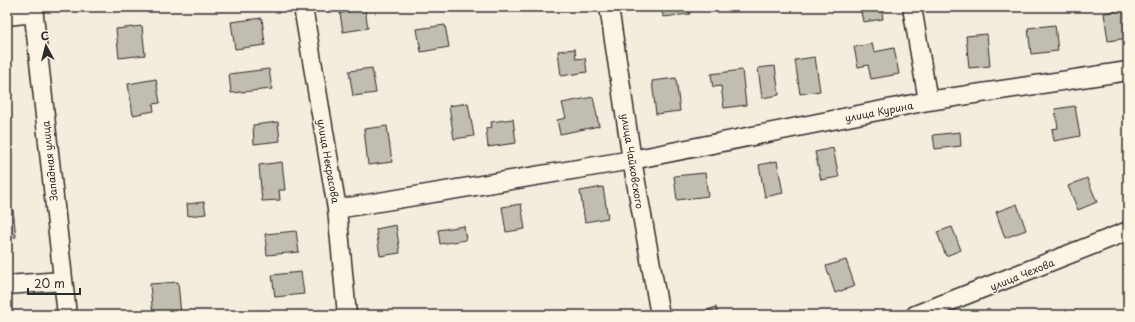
<svg xmlns="http://www.w3.org/2000/svg" width="1135" height="322" viewBox="0 0 1135 322" font-family="'Playpen Sans',sans-serif">
	<style>
		.building { fill: #c2bdb1; stroke: #2b2b2b }
		.lines { fill: none; stroke-linecap: round; stroke-linejoin: round }
		.street-casing { stroke: #2b2b2b; stroke-width: 21 }
		.street { stroke: #fcf5e5; stroke-width: 18 }
		.labels { text-anchor: middle; dominant-baseline: central; stroke-width: 3; stroke-linejoin: round; paint-order: stroke }
		.street-label { font-size: 10px; fill: #2b2b2b; stroke: #fcf5e5 }
	</style>
	<rect width="100%" height="100%" fill="#f4edde"/>
	<filter id="ink" filterUnits="userSpaceOnUse"><feTurbulence type="fractalNoise" baseFrequency=".025" numOctaves="2"/><feDisplacementMap in="SourceGraphic" scale="8" xChannelSelector="R" yChannelSelector="G"/><feConvolveMatrix kernelMatrix="1 2 1 2 8 2 1 2 1" color-interpolation-filters="sRGB"/></filter>
	<g filter="url(#ink)">
		<path class="building" d="M 562,7 L 576,7 L 576,8 L 562,10 Z
			M 662,7 L 689,7 L 690,14 L 663,17 Z
			M 860,7 L 881,7 L 883,19 L 863,22 Z
			M 365,9 L 368,28 L 343,32 L 340,13 Z
			M 1128,9 L 1128,38 L 1108,41 L 1104,13 Z
			M 262,18 L 265,45 L 235,49 L 231,22 Z
			M 445,25 L 449,47 L 421,52 L 417,29 Z
			M 1055,25 L 1058,51 L 1031,54 L 1028,28 Z
			M 142,26 L 145,55 L 119,58 L 116,29 Z
			M 987,34 L 990,66 L 969,68 L 966,36 Z
			M 872,44 L 874,52 L 894,48 L 899,74 L 871,79 L 868,65 L 858,67 L 854,47 Z
			M 575,49 L 576,59 L 585,58 L 587,72 L 561,76 L 558,51 Z
			M 815,57 L 820,91 L 800,94 L 795,60 Z
			M 775,66 L 779,95 L 762,98 L 758,68 Z
			M 372,68 L 376,93 L 353,96 L 349,71 Z
			M 269,69 L 272,89 L 231,93 L 229,74 Z
			M 742,70 L 746,105 L 724,108 L 721,86 L 713,87 L 711,74 Z
			M 676,78 L 680,111 L 656,114 L 652,81 Z
			M 156,79 L 160,103 L 153,104 L 154,111 L 133,115 L 128,84 Z
			M 593,97 L 599,126 L 560,134 L 557,120 L 566,118 L 562,103 Z
			M 468,103 L 474,136 L 454,139 L 449,106 Z
			M 1075,106 L 1080,136 L 1054,141 L 1052,129 L 1058,128 L 1055,109 Z
			M 513,119 L 516,143 L 488,147 L 486,128 L 492,127 L 491,122 Z
			M 278,122 L 280,141 L 254,144 L 253,125 Z
			M 387,126 L 392,162 L 368,165 L 364,129 Z
			M 960,132 L 961,146 L 935,149 L 933,135 Z
			M 833,148 L 839,177 L 821,180 L 815,152 Z
			M 777,161 L 783,193 L 765,197 L 759,165 Z
			M 282,162 L 285,190 L 279,190 L 280,200 L 262,201 L 259,165 Z
			M 705,173 L 708,196 L 677,200 L 674,176 Z
			M 1087,178 L 1097,202 L 1078,210 L 1068,186 Z
			M 603,187 L 608,218 L 585,222 L 580,191 Z
			M 204,202 L 206,214 L 188,216 L 187,204 Z
			M 521,204 L 525,229 L 506,232 L 502,207 Z
			M 1017,204 L 1026,230 L 1005,238 L 996,212 Z
			M 13,210 L 16,237 L 7,238 L 7,211 Z
			M 396,225 L 400,253 L 380,256 L 376,229 Z
			M 464,226 L 466,240 L 440,244 L 438,230 Z
			M 952,227 L 961,250 L 946,256 L 937,232 Z
			M 296,231 L 299,252 L 267,255 L 265,234 Z
			M 846,260 L 855,286 L 835,293 L 826,266 Z
			M 301,272 L 304,294 L 275,297 L 272,275 Z
			M 178,282 L 181,315 L 153,315 L 150,284 Z
			M 716,307 L 718,315 L 695,315 L 695,314 Z"/>
		<g class="lines">
			<defs>
				<path id="street" d="M 33,7 L 67,315
					M 303,7 L 337,209 L 347,315
					M 609,7 L 632,160 L 660,315
					M 912,7 L 928,101
					M 7,16 L 34,13
					M 337,209 L 632,160 L 928,101 L 1128,71
					M 7,285 L 62,281
					M 915,315 L 1128,231"/>
			</defs>
			<use href="#street" class="street-casing"/>
			<use href="#street" class="street"/>
		</g>
	</g>
	<g class="labels">
		<g class="street-label">
			<text transform="translate(879 111) rotate(-11)">улица Курина</text>
			<text transform="translate(49 161) rotate(-96)">Западная улица</text>
			<text transform="translate(329 161) rotate(80)">улица Некрасова</text>
			<text transform="translate(633 161) rotate(81)">улица Чайковского</text>
			<text transform="translate(1022 274) rotate(-22)">улица Чехова</text>
		</g>
	</g>
	<rect width="1135" height="322" fill="none" stroke="#fcf5e5" stroke-width="24"/>
	<rect x="12" y="12" width="1111" height="298" fill="none" stroke="#2b2b2b" stroke-width="1.5" filter="url(#ink)"/>
	<g transform="translate(46 46) rotate(353)" stroke="#fcf5e5" stroke-width="3" paint-order="stroke">
	<path d="M0-3L7 15L0 10L-7 15Z" fill="#2b2b2b"/>
	<text y="-6" font-size="11" font-weight="bold" text-anchor="middle" fill="#2b2b2b">С</text>
	</g>
	<path d="M28 288v6h52v-6" fill="none" stroke="#2b2b2b" stroke-width="2"/>
	<text x="34" y="288" font-size="12" fill="#2b2b2b" stroke="#fcf5e5" stroke-width="3" paint-order="stroke">20 m</text>
</svg>
